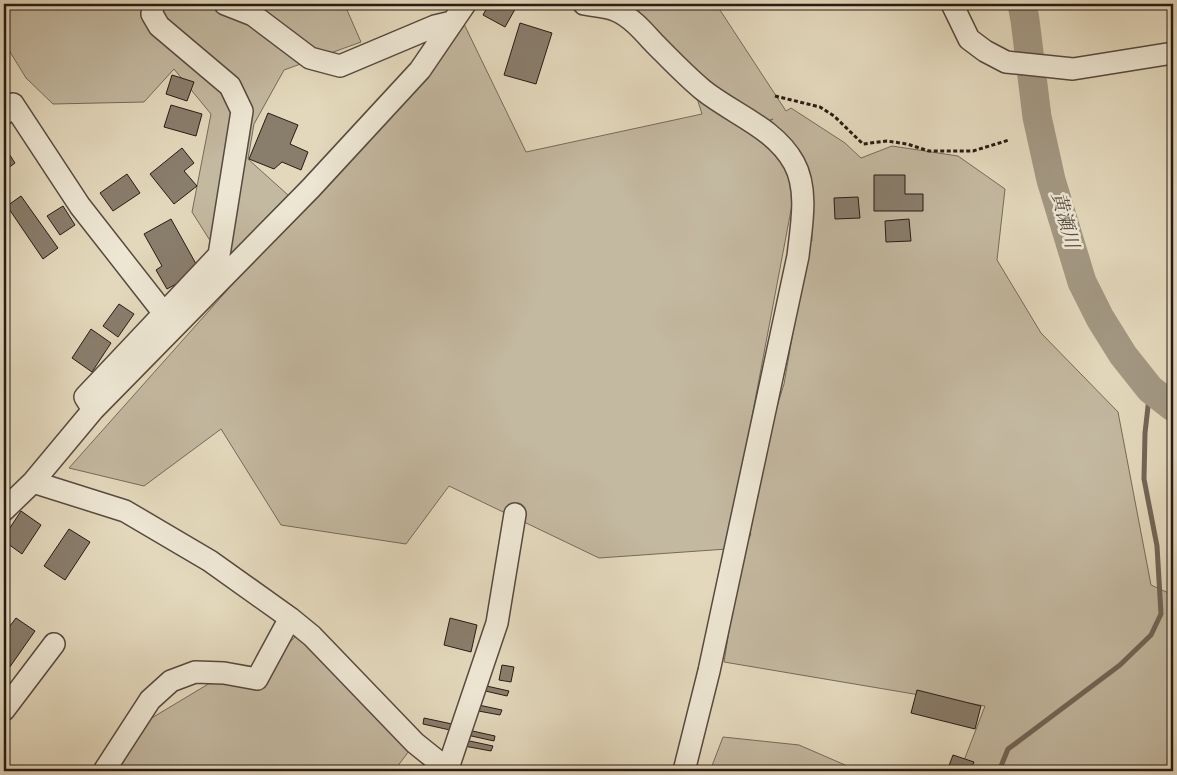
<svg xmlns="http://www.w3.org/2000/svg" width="1177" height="775" viewBox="0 0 1177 775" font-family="'IM FELL Double Pica','Noto Serif JP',serif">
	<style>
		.green { fill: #c3b8a0; stroke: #766a5a }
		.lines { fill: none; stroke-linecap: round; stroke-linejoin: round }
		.stream { stroke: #726657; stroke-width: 5 }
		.river { stroke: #a39883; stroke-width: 29 }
		.building { fill: #897d6c; stroke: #281b15 }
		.minor-casing { stroke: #574a3f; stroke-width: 24 }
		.path { stroke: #281b15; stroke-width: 3; stroke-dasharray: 4 2.5; stroke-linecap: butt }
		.minor { stroke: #ede6d3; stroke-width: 21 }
		.labels { text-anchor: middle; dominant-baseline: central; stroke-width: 5; stroke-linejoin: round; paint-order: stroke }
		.water-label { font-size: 19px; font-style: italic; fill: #594d41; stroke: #ede6d3 }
	</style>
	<rect width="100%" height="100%" fill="#e3d8bc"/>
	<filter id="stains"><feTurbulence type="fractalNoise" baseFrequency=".004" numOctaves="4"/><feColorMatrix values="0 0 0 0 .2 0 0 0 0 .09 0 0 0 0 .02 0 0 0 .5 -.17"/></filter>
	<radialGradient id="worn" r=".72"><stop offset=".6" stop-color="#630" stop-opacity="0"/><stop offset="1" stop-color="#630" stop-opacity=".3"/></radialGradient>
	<path class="green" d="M 4,4 L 334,4 L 347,10 L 361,42 L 284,70 L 254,124 L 248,159 L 288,195 L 230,254 L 216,250 L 192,212 L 211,114 L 174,69 L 144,102 L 53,104 L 26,78 L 4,42 Z
		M 639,4 L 716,4 L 786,111 L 791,108 L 845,143 L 861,158 L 892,146 L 958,156 L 1005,189 L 997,260 L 1041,333 L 1118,412 L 1151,585 L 1173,595 L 1173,771 L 960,771 L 985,706 L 724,662 L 732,612 L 728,583 L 751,534 L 741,522 L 784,384 L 809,240 L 812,241 L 810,178 L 763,126 L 773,119 L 767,121 L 696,76 L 639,14 Z
		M 464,24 L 526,152 L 702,114 L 691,79 L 798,173 L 727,549 L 599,558 L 449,486 L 406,544 L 281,525 L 221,429 L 144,486 L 69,468 Z
		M 296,636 L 415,743 L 394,771 L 112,771 L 130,731 L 210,683 L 261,672 Z
		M 723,737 L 799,745 L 859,771 L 710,771 Z"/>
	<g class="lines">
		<path class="stream" d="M 999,771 L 1008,749 L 1120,665 L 1151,635 L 1161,614 L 1157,546 L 1144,479 L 1145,433 L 1150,389"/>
		<path class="river" d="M 1022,4 L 1025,20 L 1037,117 L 1051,180 L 1082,282 L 1100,318 L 1123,355 L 1150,389 L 1173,407"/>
	</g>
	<path class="building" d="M 489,4 L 518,4 L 505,27 L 483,15 Z
		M 520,23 L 552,33 L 536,84 L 504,75 Z
		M 172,75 L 194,82 L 187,101 L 166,94 Z
		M 171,105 L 202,114 L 196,136 L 164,127 Z
		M 268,113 L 298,125 L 290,144 L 308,152 L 301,170 L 282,162 L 274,169 L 249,159 Z
		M 4,146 L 15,163 L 4,171 Z
		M 182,148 L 194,163 L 184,171 L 197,186 L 174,204 L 150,174 Z
		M 127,174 L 140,193 L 113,211 L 100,193 Z
		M 874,175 L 905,175 L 905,194 L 923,194 L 923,211 L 874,211 Z
		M 21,196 L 58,248 L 43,259 L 7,206 Z
		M 858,197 L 860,218 L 835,219 L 834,198 Z
		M 63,206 L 75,225 L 60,235 L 47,216 Z
		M 171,219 L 200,271 L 167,289 L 156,270 L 162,266 L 144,234 Z
		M 909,219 L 911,241 L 886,242 L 885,221 Z
		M 119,304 L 134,314 L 118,337 L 103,326 Z
		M 91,329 L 111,343 L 92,372 L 72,358 Z
		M 21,511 L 41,525 L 22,554 L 4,541 L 4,537 Z
		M 69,529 L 90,542 L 65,580 L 44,566 Z
		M 16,618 L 35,631 L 7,671 L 4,668 L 4,634 Z
		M 450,618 L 477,625 L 471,652 L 444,645 Z
		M 502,665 L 514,667 L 511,682 L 499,680 Z
		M 482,685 L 509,691 L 507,696 L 481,690 Z
		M 917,690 L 981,706 L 975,729 L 911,713 Z
		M 474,704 L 502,710 L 500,715 L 473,710 Z
		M 424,718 L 452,724 L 450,730 L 423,724 Z
		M 468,730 L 495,736 L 494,741 L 467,735 Z
		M 465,740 L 493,746 L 491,751 L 464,746 Z
		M 953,755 L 974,762 L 970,771 L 947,771 Z"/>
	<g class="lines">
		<defs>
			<path id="minor" d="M 225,4 L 253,15 L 310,58 L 340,66 L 435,26 L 452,22
				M 584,4 C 594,6 608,6 617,11 C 632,18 643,31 654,43 C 670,59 686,76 703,90 C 733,114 775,128 794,163 C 809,190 801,228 798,256 L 709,671 L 684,771
				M 952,4 L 969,39 L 985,51 L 1006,62 L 1073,69 L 1173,53
				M 4,114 L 13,104 L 80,206 L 163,312
				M 93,410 L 85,397 L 219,255 L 242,111 L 230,86 L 159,26 L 152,14 L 153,4
				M 33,482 L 125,511 L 210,561 L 290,618 L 312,636 L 415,743 L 450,771
				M 4,510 L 33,482 L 93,410 L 311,188 L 420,70 L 465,4
				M 4,710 L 54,644
				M 448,768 L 497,623 L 515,514
				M 104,771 L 150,700 L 171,681 L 195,672 L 224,673 L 257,679 L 290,618"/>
		</defs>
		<use href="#minor" class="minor-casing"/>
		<path class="path" d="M 775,96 L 820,107 L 834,116 L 863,144 L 887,141 L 907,144 L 929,151 L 973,151 L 1009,140"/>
		<use href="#minor" class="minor"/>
	</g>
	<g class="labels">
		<g class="water-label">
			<text transform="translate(1065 220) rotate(75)">黄瀬川</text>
		</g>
	</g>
	<rect width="1177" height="775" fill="none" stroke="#e3d8bc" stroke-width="20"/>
	<rect x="5" y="5" width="1167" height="765" fill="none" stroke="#281b15" stroke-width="2.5"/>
	<rect x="10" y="10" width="1157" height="755" fill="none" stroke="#281b15"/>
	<rect width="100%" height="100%" filter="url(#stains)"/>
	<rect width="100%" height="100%" fill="url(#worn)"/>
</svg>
